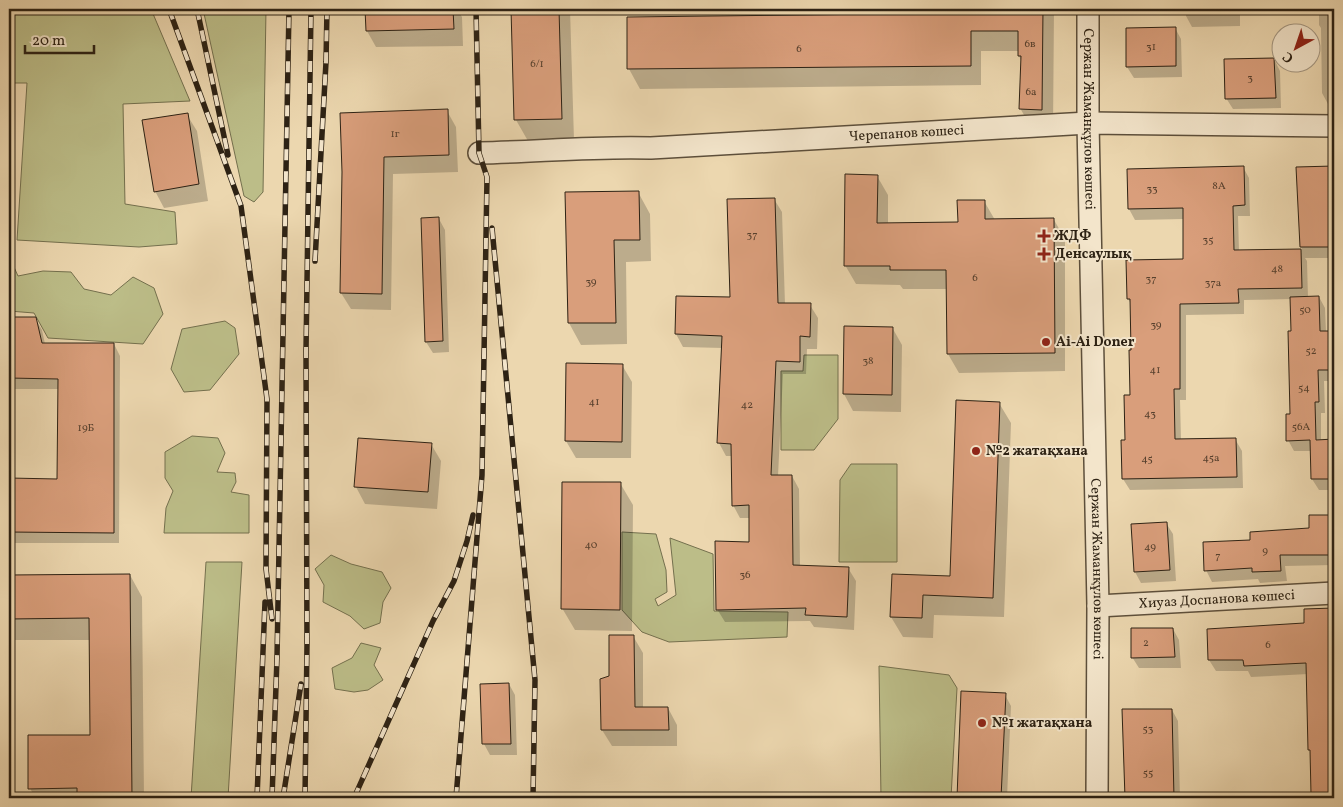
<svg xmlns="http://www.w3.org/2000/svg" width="1343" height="807" viewBox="0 0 1343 807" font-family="Vollkorn,serif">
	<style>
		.green { fill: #bcbd88; stroke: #74704e }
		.shadow { fill: #0003 }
		.building { fill: #d99e7b; stroke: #2d2214 }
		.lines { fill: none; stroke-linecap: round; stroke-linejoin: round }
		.street-casing { stroke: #5d4f3b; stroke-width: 24 }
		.street { stroke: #f3e5cb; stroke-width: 21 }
		.rail-casing { stroke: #2d2214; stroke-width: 5.5 }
		.rail { stroke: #f3e5cb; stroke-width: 4; stroke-dasharray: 11; stroke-linecap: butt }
		.poi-dot { fill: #8f2418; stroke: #f3e5cb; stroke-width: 2 }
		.labels { text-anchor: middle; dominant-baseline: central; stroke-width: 4; stroke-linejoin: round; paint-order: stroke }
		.number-label { font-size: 11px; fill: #58412e }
		.street-label { font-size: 14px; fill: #2d2214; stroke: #f3e5cb }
		.poi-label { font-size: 14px; font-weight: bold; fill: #2d2214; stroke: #f3e5cb; text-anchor: start }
	</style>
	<rect width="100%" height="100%" fill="#ecd7af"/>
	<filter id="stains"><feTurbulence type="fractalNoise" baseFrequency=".004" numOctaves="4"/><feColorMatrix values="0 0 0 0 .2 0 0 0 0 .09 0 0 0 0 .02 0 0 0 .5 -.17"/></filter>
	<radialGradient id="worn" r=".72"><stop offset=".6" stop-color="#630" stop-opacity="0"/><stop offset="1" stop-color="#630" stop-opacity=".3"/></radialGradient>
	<path class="green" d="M 9,9 L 151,9 L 190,101 L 123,104 L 125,204 L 175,212 L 177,244 L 139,247 L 17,240 L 27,83 L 9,83 Z
		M 203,9 L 266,9 L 263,192 L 254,202 L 244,196 Z
		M 9,256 L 18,276 L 43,271 L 71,272 L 84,289 L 111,295 L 133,277 L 154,288 L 163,314 L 143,344 L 48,338 L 34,313 L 9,311 Z
		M 225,321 L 235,328 L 239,354 L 210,390 L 184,392 L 171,369 L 182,329 Z
		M 804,355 L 838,355 L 838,419 L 814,450 L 781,450 L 781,371 L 803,371 Z
		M 192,436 L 218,438 L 225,453 L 217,472 L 235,473 L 236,482 L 231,492 L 249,495 L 249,533 L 164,533 L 166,508 L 173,491 L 165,478 L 165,452 Z
		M 851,464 L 897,464 L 897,562 L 839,562 L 840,480 Z
		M 622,532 L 656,534 L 666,570 L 667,592 L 655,599 L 658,606 L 676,595 L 670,538 L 713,554 L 714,611 L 788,612 L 787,637 L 669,642 L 642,632 L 622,610 Z
		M 331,555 L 351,564 L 382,572 L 391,588 L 383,602 L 380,623 L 364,629 L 350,616 L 323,602 L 324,585 L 315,569 Z
		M 206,562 L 242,562 L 228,798 L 191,798 Z
		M 361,643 L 381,648 L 374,665 L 383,680 L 368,690 L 354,692 L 335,689 L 332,668 L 352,658 Z
		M 879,666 L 949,675 L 957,688 L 951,798 L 881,798 Z"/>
	<path class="shadow" d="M 366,9 L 457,9 L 462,17 L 463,46 L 376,47 L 367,31 Z
		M 512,9 L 570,9 L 574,140 L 528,141 L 516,120 Z
		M 972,9 L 1054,9 L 1053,130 L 1032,129 L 1020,108 L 1022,62 L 1019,56 L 1019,51 L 981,51 L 981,85 L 640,89 L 629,69 L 972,15 Z
		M 1186,9 L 1240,9 L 1240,26 L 1192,27 L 1186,16 Z
		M 1319,9 L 1334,9 L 1334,104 L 1328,104 L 1322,93 L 1321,28 L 1319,25 Z
		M 1175,28 L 1181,39 L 1182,77 L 1134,78 L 1127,67 Z
		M 1274,59 L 1280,71 L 1281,108 L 1233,109 L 1226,98 Z
		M 447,111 L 456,127 L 458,172 L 393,174 L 391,310 L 351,309 L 341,293 L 343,172 Z
		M 187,115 L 197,131 L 208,201 L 164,208 L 155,191 Z
		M 1243,167 L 1249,178 L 1250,216 L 1238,216 L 1239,251 L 1302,250 L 1301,247 L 1297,168 L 1334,167 L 1334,258 L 1305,258 L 1307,261 L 1308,298 L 1319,297 L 1325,308 L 1326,332 L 1334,332 L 1334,381 L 1324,381 L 1325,413 L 1321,413 L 1321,441 L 1334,441 L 1334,490 L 1319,490 L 1312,479 L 1312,451 L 1294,451 L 1288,440 L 1292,416 L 1292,299 L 1244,300 L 1244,314 L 1186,315 L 1186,400 L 1180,400 L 1181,440 L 1235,439 L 1242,451 L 1243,488 L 1130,490 L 1123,479 L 1122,441 L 1126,441 L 1132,396 L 1132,305 L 1128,299 L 1185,260 L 1184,219 L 1135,220 L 1129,209 Z
		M 877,176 L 888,195 L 888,224 L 959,223 L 984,201 L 995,220 L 1054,220 L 1065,239 L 1065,371 L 959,373 L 948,354 L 948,289 L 903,289 L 900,285 L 856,284 L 845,265 Z
		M 638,192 L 650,214 L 651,261 L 626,262 L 627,344 L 581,345 L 569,323 L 567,193 Z
		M 774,199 L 782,212 L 785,304 L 810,305 L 818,318 L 817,349 L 807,349 L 806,374 L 783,374 L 778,476 L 792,476 L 799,489 L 800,566 L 848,568 L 856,581 L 854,630 L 814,627 L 810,621 L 725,622 L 717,609 L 750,543 L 750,518 L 740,518 L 733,505 L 733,456 L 726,456 L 719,443 L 723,348 L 683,347 L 676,334 L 731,299 Z
		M 439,219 L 445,230 L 449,352 L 433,353 L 426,342 Z
		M 9,318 L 35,318 L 42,330 L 45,344 L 114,344 L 120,356 L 119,543 L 9,543 L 9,479 L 59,480 L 59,389 L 9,389 Z
		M 845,328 L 893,329 L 902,345 L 901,412 L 853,411 L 844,394 Z
		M 622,365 L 632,382 L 631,458 L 576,458 L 566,441 Z
		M 999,403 L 1011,423 L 1004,617 L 934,615 L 933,638 L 903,637 L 891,617 L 893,575 L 951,577 Z
		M 431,444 L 441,461 L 437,509 L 365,504 L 356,487 Z
		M 620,483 L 633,505 L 632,631 L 575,630 L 562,608 Z
		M 1334,516 L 1334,565 L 1285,566 L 1287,581 L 1260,583 L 1258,579 L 1212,582 L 1206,570 L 1252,542 L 1311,530 L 1310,517 Z
		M 1166,523 L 1173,534 L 1176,581 L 1141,583 L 1135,572 L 1132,525 Z
		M 130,575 L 142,597 L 144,798 L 35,798 L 30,788 L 91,736 L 91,640 L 10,640 L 9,576 Z
		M 1334,609 L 1334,798 L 1315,798 L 1312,793 L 1312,754 L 1309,749 L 1308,674 L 1251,677 L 1248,671 L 1216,671 L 1209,660 L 1305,624 L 1305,610 Z
		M 1173,629 L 1179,640 L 1181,668 L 1139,668 L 1132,657 Z
		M 633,636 L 643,653 L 643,708 L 668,708 L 677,725 L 677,746 L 612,746 L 602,730 L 610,677 Z
		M 509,684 L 515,695 L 517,755 L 490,755 L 484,744 L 482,685 Z
		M 963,693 L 1005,695 L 1011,706 L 1007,798 L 958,798 Z
		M 1172,710 L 1178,721 L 1180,798 L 1126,798 L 1124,711 Z
		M 595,792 L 610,795 L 615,798 L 582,798 Z"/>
	<path class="building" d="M 365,9 L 453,9 L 454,29 L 366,31 Z
		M 511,9 L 559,9 L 562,119 L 514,120 Z
		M 970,9 L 1043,9 L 1042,110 L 1019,109 L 1021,56 L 1018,56 L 1018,31 L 971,31 L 971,66 L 627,69 L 627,17 L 970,13 Z
		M 1176,27 L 1176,66 L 1126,67 L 1126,28 Z
		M 1274,58 L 1276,98 L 1225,99 L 1224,59 Z
		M 448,109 L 449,155 L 384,157 L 382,294 L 340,293 L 342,172 L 340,113 Z
		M 188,113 L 199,184 L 154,192 L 142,120 Z
		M 1244,166 L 1245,205 L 1233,206 L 1234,250 L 1301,249 L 1302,288 L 1238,289 L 1239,303 L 1180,304 L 1180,389 L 1174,389 L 1175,439 L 1236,438 L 1237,477 L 1122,479 L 1121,440 L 1125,440 L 1124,395 L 1130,395 L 1129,350 L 1131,350 L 1130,299 L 1127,299 L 1126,260 L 1183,259 L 1183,208 L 1128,209 L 1127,169 Z
		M 1334,166 L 1334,247 L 1300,247 L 1296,167 Z
		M 845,174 L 878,175 L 877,223 L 958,222 L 957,200 L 985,200 L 985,219 L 1054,218 L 1055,353 L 947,354 L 946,270 L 890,270 L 890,266 L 844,266 Z
		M 639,191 L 640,240 L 614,240 L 616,323 L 568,323 L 565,192 Z
		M 775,198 L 778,303 L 811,303 L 810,337 L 800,336 L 800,362 L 776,361 L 771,475 L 792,475 L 793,565 L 849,567 L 847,617 L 805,615 L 806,608 L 716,610 L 715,541 L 749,542 L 749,505 L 732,506 L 731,444 L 717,443 L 722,336 L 675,334 L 676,296 L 730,297 L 727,199 Z
		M 439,217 L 443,341 L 425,342 L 421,218 Z
		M 1319,296 L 1320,331 L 1334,331 L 1334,370 L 1318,370 L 1319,402 L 1315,402 L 1316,440 L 1334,439 L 1334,479 L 1311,479 L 1310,440 L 1286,441 L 1286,414 L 1290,414 L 1288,331 L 1291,331 L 1290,297 Z
		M 9,317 L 36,317 L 42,343 L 114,343 L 114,533 L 9,532 L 9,478 L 57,479 L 58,379 L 9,378 Z
		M 844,326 L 893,327 L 892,395 L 843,394 Z
		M 566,363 L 623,364 L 622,442 L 565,441 Z
		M 956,400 L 1000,402 L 993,598 L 923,595 L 922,618 L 890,617 L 892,574 L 950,576 Z
		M 358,438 L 432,443 L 428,492 L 354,487 Z
		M 562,482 L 621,482 L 620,610 L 561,609 Z
		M 1309,515 L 1334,515 L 1334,555 L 1280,555 L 1281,571 L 1252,572 L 1252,568 L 1204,571 L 1203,542 L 1250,540 L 1250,532 L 1309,528 Z
		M 1167,522 L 1170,570 L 1134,572 L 1131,524 Z
		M 130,574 L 132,798 L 77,798 L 77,788 L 28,789 L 28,735 L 90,735 L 89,618 L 9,619 L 9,575 Z
		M 1334,608 L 1334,793 L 1311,794 L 1310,750 L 1308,750 L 1306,663 L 1244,666 L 1243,660 L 1208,660 L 1207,629 L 1304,623 L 1304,609 Z
		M 1131,628 L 1173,628 L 1175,657 L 1131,658 Z
		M 609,635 L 634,635 L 635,707 L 668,707 L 669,730 L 601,730 L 600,679 L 609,676 Z
		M 509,683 L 511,744 L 482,744 L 480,684 Z
		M 961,691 L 1006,693 L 1001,798 L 957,798 Z
		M 1122,709 L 1172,709 L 1174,798 L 1125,798 Z"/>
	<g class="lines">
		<defs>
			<g id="street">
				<path id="s1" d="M 1088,9 L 1088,123 L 1098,606 L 1097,798"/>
				<path id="s2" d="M 479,153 C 536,152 594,146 651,148 L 1088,123 L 1334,126"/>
				<path id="s3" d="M 1098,606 L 1334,593"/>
			</g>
		</defs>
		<use href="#street" class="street-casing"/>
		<use href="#street" class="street"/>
		<defs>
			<path id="rail" d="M 169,9 L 241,206 L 267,399 L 266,569 L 272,619
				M 197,9 L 228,155
				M 492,228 L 535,680 L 533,798
				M 315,261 L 326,62 L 327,9
				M 257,798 L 265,602
				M 272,798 L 277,658 L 289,9
				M 283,798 L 301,684
				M 305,798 L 307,644 L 306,351 L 311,9
				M 354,798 L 433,621 L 454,581 L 467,541 L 473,515
				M 456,798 L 482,475 L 487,177 L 479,153 L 476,9"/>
		</defs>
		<use href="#rail" class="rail-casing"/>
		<use href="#rail" class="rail"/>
	</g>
	<g class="poi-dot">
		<path d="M1041.5 228.5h5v5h5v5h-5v5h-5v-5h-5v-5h5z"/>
		<path d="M1041.5 246.5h5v5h5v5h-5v5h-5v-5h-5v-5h5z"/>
		<circle cx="1046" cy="342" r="5"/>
		<circle cx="976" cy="451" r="5"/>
		<circle cx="982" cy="723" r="5"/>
	</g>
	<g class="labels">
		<g class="number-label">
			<text x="1030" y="44">6в</text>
			<text x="1151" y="47">31</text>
			<text x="799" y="49">6</text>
			<text x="537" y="64">6/1</text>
			<text x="1250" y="78">3</text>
			<text x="1031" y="92">6а</text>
			<text x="395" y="134">1г</text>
			<text x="1219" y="186">8А</text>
			<text x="1152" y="189">33</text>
			<text x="752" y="235">37</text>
			<text x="1208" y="240">35</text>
			<text x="1277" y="269">48</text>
			<text x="975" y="278">6</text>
			<text x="1151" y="279">37</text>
			<text x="591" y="282">39</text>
			<text x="1213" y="283">37а</text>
			<text x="1305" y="310">50</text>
			<text x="1156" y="325">39</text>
			<text x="1311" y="351">52</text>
			<text x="868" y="361">38</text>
			<text x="1155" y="370">41</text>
			<text x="1304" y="388">54</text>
			<text x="594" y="402">41</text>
			<text x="747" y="405">42</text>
			<text x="1150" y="414">43</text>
			<text x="1301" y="427">56А</text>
			<text x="86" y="428">19Б</text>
			<text x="1211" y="458">45а</text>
			<text x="1147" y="459">45</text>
			<text x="591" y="545">40</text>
			<text x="1150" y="547">49</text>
			<text x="1265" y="551">9</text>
			<text x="1218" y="556">7</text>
			<text x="745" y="575">36</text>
			<text x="1146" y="643">2</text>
			<text x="1268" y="645">6</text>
			<text x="1148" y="729">53</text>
			<text x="1148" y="773">55</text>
		</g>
		<g class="street-label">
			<text stroke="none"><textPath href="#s1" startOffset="110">Сержан Жаманқұлов көшесі</textPath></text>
			<text stroke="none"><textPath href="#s2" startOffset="428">Черепанов көшесі</textPath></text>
			<text stroke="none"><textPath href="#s1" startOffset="560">Сержан Жаманқұлов көшесі</textPath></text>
			<text stroke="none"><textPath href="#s3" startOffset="119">Хиуаз Доспанова көшесі</textPath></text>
		</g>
		<g class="poi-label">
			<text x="1054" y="236">ЖДФ</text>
			<text x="1055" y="254">Денсаулық</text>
			<text x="1056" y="342">Ai-Ai Doner</text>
			<text x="986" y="451">№2 жатақхана</text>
			<text x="992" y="723">№1 жатақхана</text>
		</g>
	</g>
	<rect width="1343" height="807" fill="none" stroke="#ecd7af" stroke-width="30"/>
	<rect x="10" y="10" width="1323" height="787" fill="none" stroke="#2d2214" stroke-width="2.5"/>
	<rect x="15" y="15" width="1313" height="777" fill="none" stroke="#2d2214"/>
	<g transform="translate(1296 48) rotate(220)"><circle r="24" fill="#f3e5cb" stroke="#a49782"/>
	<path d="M0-4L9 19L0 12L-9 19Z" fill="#8f2418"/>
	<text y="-8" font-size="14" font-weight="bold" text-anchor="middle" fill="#2d2214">С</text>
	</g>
	<path d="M25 45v8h69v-8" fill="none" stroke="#2d2214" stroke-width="2.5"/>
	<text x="32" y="45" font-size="15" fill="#2d2214" stroke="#f3e5cb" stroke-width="4" paint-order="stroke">20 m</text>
	<rect width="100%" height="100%" filter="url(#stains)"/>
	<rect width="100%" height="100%" fill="url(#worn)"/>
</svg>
